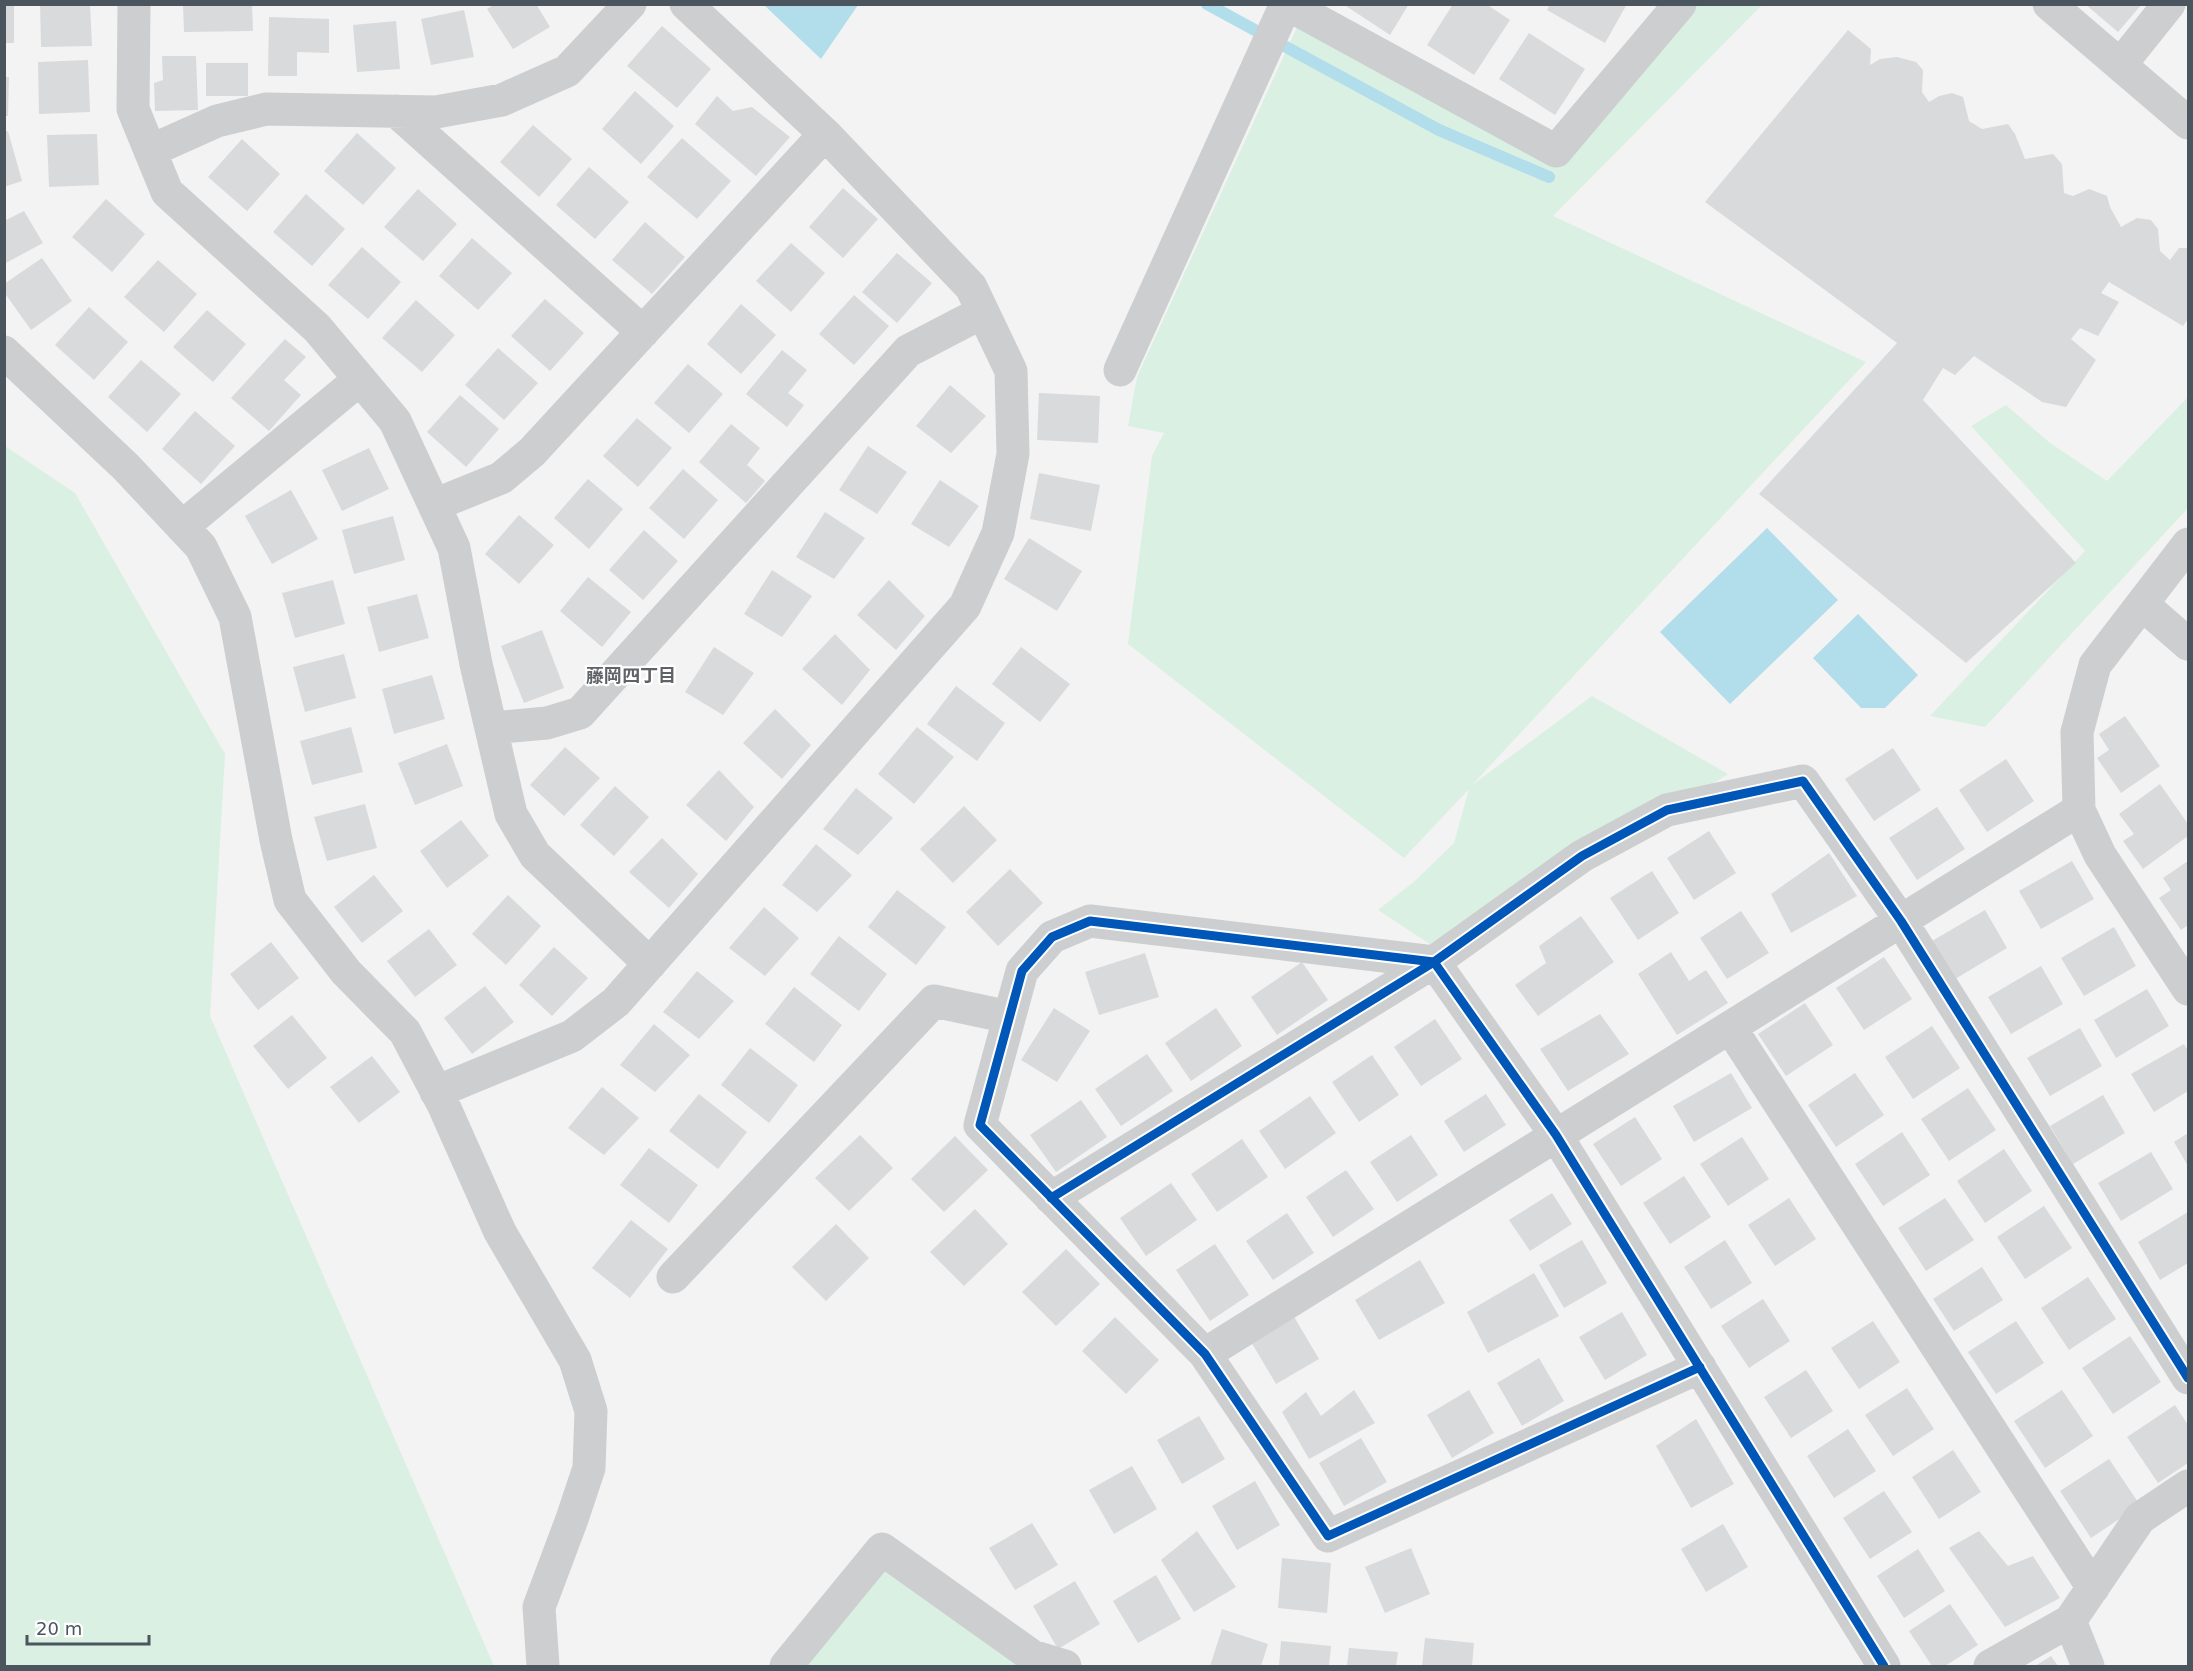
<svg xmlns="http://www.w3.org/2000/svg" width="2193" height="1671" viewBox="0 0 2193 1671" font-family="'DejaVu Sans','Noto Sans JP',sans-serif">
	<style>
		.green { fill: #daf0e3 }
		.water { fill: #b2ddeb }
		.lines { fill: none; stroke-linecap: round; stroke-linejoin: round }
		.stream { stroke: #b2ddeb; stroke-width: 12 }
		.building { fill: #d9dadc }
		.minor { stroke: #cdced0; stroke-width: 33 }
		.cycleway-casing { stroke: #fff; stroke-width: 13 }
		.cycleway { stroke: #0057b8; stroke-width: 9 }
		.labels { text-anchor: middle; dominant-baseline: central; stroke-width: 4.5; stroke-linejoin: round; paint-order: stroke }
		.neighbourhood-label { font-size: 18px; font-weight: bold; fill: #5f6267; stroke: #fff }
	</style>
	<rect width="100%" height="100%" fill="#f3f3f3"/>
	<path class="green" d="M 1696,5 L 1762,5 L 1553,216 L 1866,362 L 1472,785 L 1592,696 L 1728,774 L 1445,954 L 1378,910 L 1415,881 L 1454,843 L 1469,789 L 1404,858 L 1128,644 L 1152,456 L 1164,433 L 1128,426 L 1137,377 L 1297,27 L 1556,151 Z
		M 2188,397 L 2188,508 L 1985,727 L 1930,716 L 2085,551 L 1971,426 L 2006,405 L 2050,443 L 2107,481 Z
		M 5,446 L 75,493 L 225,754 L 210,1016 L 494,1666 L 5,1666 Z
		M 878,1553 L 1023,1666 L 802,1666 Z"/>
	<path class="water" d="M 764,5 L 858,5 L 821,59 Z
		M 1767,528 L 1838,600 L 1730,704 L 1660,632 Z
		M 1858,614 L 1918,675 L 1885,708 L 1861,708 L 1813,658 Z"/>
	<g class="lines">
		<path class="stream" d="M 1207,4 L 1439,130 L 1549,177"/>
	</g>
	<path class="building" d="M 4,4 L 14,4 L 14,43 L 4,43 Z
		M 40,4 L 90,4 L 92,46 L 41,47 Z
		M 183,4 L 252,4 L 253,31 L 184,32 Z
		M 495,4 L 536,4 L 550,27 L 513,49 L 487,9 Z
		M 1343,4 L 1409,4 L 1390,35 Z
		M 1453,4 L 1486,4 L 1510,20 L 1474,75 L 1427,45 Z
		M 1550,4 L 1627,4 L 1605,43 L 1547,10 Z
		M 2085,4 L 2142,4 L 2118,32 Z
		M 464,10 L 474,57 L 431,65 L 421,19 Z
		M 269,17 L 329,19 L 329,53 L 297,52 L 297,76 L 268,76 Z
		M 396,21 L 400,69 L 357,72 L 353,25 Z
		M 662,26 L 711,69 L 677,108 L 627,66 Z
		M 1848,30 L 1871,49 L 1870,65 L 1880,59 L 1897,57 L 1916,62 L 1923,70 L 1922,92 L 1929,102 L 1939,96 L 1952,93 L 1963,97 L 1969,121 L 1982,129 L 2008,124 L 2015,134 L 2025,159 L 2053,154 L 2062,164 L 2064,193 L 2073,196 L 2089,189 L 2107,196 L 2110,207 L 2121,227 L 2137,218 L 2151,220 L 2158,229 L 2160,251 L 2170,260 L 2179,248 L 2188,248 L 2188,319 L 2183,326 L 2109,282 L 2101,293 L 2119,302 L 2098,336 L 2080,328 L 2071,339 L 2096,360 L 2066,407 L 2042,402 L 1974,356 L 1955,375 L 1943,368 L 1923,400 L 2076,563 L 1966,663 L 1759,494 L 1897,343 L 1705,202 Z
		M 1529,33 L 1585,69 L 1555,115 L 1499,79 Z
		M 162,56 L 196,56 L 198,110 L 155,111 L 154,83 L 163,80 Z
		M 88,60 L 90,112 L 39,114 L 38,62 Z
		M 206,63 L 248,63 L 248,96 L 206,96 Z
		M 4,77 L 9,77 L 8,116 L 4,116 Z
		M 635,91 L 674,126 L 641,164 L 602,129 Z
		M 717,96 L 733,111 L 752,107 L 790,137 L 756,176 L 695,124 Z
		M 533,125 L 572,159 L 539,197 L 500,162 Z
		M 8,131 L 22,181 L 4,187 L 4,132 Z
		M 357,133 L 396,168 L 363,205 L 324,171 Z
		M 97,134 L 99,185 L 49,187 L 47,135 Z
		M 682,138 L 731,181 L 697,219 L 647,177 Z
		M 242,139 L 280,174 L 247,211 L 208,177 Z
		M 589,167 L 629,202 L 595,239 L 556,205 Z
		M 843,188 L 878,219 L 843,258 L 809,227 Z
		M 418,189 L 457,224 L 423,261 L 384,227 Z
		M 306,194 L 345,229 L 312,266 L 273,232 Z
		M 106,199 L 145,234 L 112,272 L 72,237 Z
		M 24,211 L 43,243 L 4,264 L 4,221 Z
		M 645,222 L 685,257 L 652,294 L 612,260 Z
		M 472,238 L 512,273 L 478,310 L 439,276 Z
		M 791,243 L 825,273 L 791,312 L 756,281 Z
		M 362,247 L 401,282 L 368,319 L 328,285 Z
		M 897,253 L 932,283 L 897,323 L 862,292 Z
		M 42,258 L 72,301 L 31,330 L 4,292 L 4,284 Z
		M 158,260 L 197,294 L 164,332 L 124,297 Z
		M 854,295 L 889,326 L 854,365 L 819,334 Z
		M 545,299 L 584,333 L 550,371 L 511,336 Z
		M 416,300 L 455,335 L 422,372 L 382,338 Z
		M 741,304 L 776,335 L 741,374 L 707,344 Z
		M 89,307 L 128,342 L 94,380 L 55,345 Z
		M 207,310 L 246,344 L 213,382 L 173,347 Z
		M 285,339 L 306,357 L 284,380 L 301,395 L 269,431 L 231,398 Z
		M 498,348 L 538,383 L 504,420 L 465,385 Z
		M 782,350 L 807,370 L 788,393 L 804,405 L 787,427 L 746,394 Z
		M 141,360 L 181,394 L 147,432 L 108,397 Z
		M 688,364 L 723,394 L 689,433 L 654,403 Z
		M 950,385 L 986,416 L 951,453 L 916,426 Z
		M 1039,393 L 1100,396 L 1098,443 L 1037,440 Z
		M 460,395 L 499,429 L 466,467 L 427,432 Z
		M 195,411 L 235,446 L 201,484 L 162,449 Z
		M 637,418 L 672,448 L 638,487 L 603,456 Z
		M 731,424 L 760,448 L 747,465 L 765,481 L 746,503 L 699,462 Z
		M 868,446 L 907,472 L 877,514 L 839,490 Z
		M 369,448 L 389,489 L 342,511 L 322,470 Z
		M 683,469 L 718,500 L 684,539 L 649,508 Z
		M 1039,473 L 1100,485 L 1091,531 L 1030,519 Z
		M 588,479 L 623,509 L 589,549 L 554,518 Z
		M 940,480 L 979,506 L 949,547 L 911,524 Z
		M 291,490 L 318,539 L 272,564 L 245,516 Z
		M 825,512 L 865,538 L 834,579 L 796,557 Z
		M 519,515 L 554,545 L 519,584 L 485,554 Z
		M 393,516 L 405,560 L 354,574 L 342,530 Z
		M 644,530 L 678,561 L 643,600 L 609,570 Z
		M 1029,538 L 1082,571 L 1057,611 L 1004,579 Z
		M 772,570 L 812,596 L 782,637 L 744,614 Z
		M 588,577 L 631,612 L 602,647 L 560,611 Z
		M 333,580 L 345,624 L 295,638 L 282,593 Z
		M 889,580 L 925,616 L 896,650 L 857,615 Z
		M 417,594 L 429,638 L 379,652 L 367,607 Z
		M 542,630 L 564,688 L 524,703 L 501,646 Z
		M 835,634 L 870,670 L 842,705 L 802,669 Z
		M 714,647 L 754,673 L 723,715 L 685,692 Z
		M 1021,647 L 1070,684 L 1040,722 L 992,684 Z
		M 344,654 L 356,698 L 305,712 L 293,667 Z
		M 432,675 L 445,719 L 394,734 L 382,689 Z
		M 956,686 L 1005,723 L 977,761 L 927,724 Z
		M 775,709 L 811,745 L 782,779 L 743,743 Z
		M 2125,716 L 2160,766 L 2121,793 L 2097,758 L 2109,750 L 2099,734 Z
		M 351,727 L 363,772 L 312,785 L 300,741 Z
		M 917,727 L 954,757 L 914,804 L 878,774 Z
		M 447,744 L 463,786 L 415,805 L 398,763 Z
		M 565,747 L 600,778 L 564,816 L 530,785 Z
		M 1893,748 L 1921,790 L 1874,821 L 1845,779 Z
		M 2006,759 L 2034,801 L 1987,832 L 1959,790 Z
		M 719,770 L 754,807 L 726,841 L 686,805 Z
		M 2160,784 L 2188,824 L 2188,836 L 2143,869 L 2123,841 L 2134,834 L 2119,814 Z
		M 615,786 L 649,817 L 614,856 L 580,825 Z
		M 856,788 L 893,818 L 858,855 L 823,829 Z
		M 365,804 L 377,848 L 327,861 L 314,817 Z
		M 964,806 L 997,840 L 953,883 L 920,849 Z
		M 1937,807 L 1965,849 L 1917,880 L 1889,838 Z
		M 461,820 L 489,856 L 447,888 L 420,851 Z
		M 1709,831 L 1736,873 L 1694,900 L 1667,858 Z
		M 662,838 L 698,874 L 669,908 L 629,872 Z
		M 816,844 L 852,875 L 817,912 L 782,885 Z
		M 1829,853 L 1857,896 L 1791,933 L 1771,894 Z
		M 2072,861 L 2094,899 L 2041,929 L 2019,891 Z
		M 2188,861 L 2188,925 L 2181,930 L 2159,898 L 2171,890 L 2163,878 Z
		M 1010,869 L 1043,903 L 998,946 L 966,912 Z
		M 1652,871 L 1679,913 L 1638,940 L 1610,898 Z
		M 374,875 L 403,911 L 362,943 L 334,907 Z
		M 897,890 L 946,927 L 916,965 L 868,927 Z
		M 508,895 L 541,926 L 506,965 L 472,934 Z
		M 764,907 L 799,938 L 765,976 L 729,948 Z
		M 1985,910 L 2007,948 L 1955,979 L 1932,941 Z
		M 1741,911 L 1769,953 L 1727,979 L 1700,938 Z
		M 1581,916 L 1614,962 L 1538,1016 L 1515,985 L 1546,963 L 1539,946 Z
		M 2114,927 L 2136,966 L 2084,996 L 2061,958 Z
		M 429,929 L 457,965 L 415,997 L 387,961 Z
		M 839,936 L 887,974 L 859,1011 L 810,974 Z
		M 271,942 L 299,978 L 258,1010 L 230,974 Z
		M 554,947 L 588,978 L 552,1016 L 519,985 Z
		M 1671,952 L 1689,981 L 1706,970 L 1728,1003 L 1677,1035 L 1638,974 Z
		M 1145,953 L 1159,997 L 1099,1015 L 1085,972 Z
		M 1884,957 L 1912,999 L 1864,1030 L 1836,988 Z
		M 1302,962 L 1328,1000 L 1277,1035 L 1251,997 Z
		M 2041,966 L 2063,1004 L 2011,1034 L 1988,997 Z
		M 697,971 L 734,1001 L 699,1039 L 663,1012 Z
		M 485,986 L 514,1022 L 472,1054 L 444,1018 Z
		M 794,987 L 842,1025 L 814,1062 L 765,1024 Z
		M 2147,989 L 2169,1026 L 2116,1058 L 2094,1020 Z
		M 1805,1003 L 1833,1045 L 1786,1076 L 1758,1034 Z
		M 1054,1008 L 1090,1031 L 1057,1082 L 1021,1060 Z
		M 1216,1008 L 1242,1046 L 1191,1081 L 1165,1043 Z
		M 1600,1014 L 1629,1054 L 1568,1091 L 1540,1049 Z
		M 292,1015 L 327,1058 L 288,1089 L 253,1046 Z
		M 1435,1019 L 1462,1059 L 1421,1086 L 1394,1047 Z
		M 654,1024 L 690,1055 L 655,1092 L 620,1065 Z
		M 1932,1026 L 1960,1068 L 1913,1099 L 1885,1057 Z
		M 2080,1028 L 2102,1066 L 2050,1096 L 2027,1058 Z
		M 2184,1044 L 2188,1051 L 2188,1091 L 2154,1112 L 2131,1074 Z
		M 750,1048 L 798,1085 L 769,1123 L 721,1085 Z
		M 1147,1054 L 1173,1091 L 1121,1126 L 1095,1089 Z
		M 1372,1055 L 1399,1095 L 1359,1122 L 1332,1082 Z
		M 372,1056 L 400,1092 L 359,1123 L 330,1087 Z
		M 1731,1073 L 1752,1108 L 1694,1142 L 1673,1106 Z
		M 1855,1073 L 1884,1115 L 1836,1147 L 1808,1105 Z
		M 602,1087 L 639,1118 L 604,1155 L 568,1128 Z
		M 1968,1088 L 1996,1130 L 1949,1161 L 1921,1119 Z
		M 699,1094 L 747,1132 L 718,1169 L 669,1131 Z
		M 1486,1094 L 1506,1125 L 1464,1152 L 1444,1121 Z
		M 2103,1095 L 2125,1133 L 2073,1164 L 2050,1126 Z
		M 1310,1096 L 1336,1133 L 1285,1169 L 1259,1131 Z
		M 1081,1100 L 1107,1137 L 1056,1172 L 1030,1135 Z
		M 1635,1117 L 1662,1159 L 1621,1186 L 1593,1144 Z
		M 1902,1132 L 1930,1175 L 1883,1206 L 1855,1164 Z
		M 2188,1133 L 2188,1166 L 2174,1142 Z
		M 860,1135 L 893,1168 L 849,1211 L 815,1178 Z
		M 1411,1135 L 1438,1175 L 1397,1202 L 1370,1162 Z
		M 955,1136 L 988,1170 L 944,1212 L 911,1179 Z
		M 1742,1137 L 1769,1179 L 1728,1206 L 1700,1164 Z
		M 1242,1139 L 1268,1177 L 1217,1212 L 1191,1174 Z
		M 649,1148 L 698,1185 L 669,1223 L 620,1185 Z
		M 2004,1149 L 2032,1191 L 1985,1223 L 1957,1181 Z
		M 2151,1152 L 2173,1189 L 2121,1221 L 2098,1183 Z
		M 1346,1170 L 1374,1209 L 1333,1237 L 1306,1197 Z
		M 1684,1176 L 1711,1217 L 1670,1244 L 1643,1203 Z
		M 1171,1183 L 1197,1220 L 1146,1256 L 1120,1218 Z
		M 1552,1193 L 1572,1224 L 1530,1251 L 1509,1220 Z
		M 1789,1198 L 1816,1239 L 1775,1266 L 1748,1225 Z
		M 1945,1198 L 1974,1240 L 1926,1271 L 1898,1228 Z
		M 2044,1206 L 2072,1248 L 2025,1279 L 1997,1237 Z
		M 975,1209 L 1008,1244 L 964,1286 L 930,1252 Z
		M 2188,1212 L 2188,1263 L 2160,1280 L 2138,1242 Z
		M 1287,1213 L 1314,1253 L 1273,1280 L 1246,1241 Z
		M 631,1220 L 668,1249 L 630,1298 L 592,1268 Z
		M 836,1224 L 869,1258 L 826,1301 L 792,1267 Z
		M 1582,1240 L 1607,1283 L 1564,1308 L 1539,1265 Z
		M 1725,1240 L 1752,1283 L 1711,1309 L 1684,1267 Z
		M 1215,1244 L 1249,1295 L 1210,1321 L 1176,1270 Z
		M 1066,1249 L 1100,1284 L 1056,1326 L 1022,1292 Z
		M 1420,1260 L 1445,1303 L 1379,1340 L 1355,1300 Z
		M 1982,1267 L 2003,1300 L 1954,1331 L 1933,1299 Z
		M 1534,1273 L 1559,1316 L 1488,1353 L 1467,1312 Z
		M 2088,1277 L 2116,1319 L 2069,1350 L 2041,1308 Z
		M 1763,1299 L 1790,1341 L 1749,1368 L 1721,1326 Z
		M 1622,1312 L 1647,1355 L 1605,1380 L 1579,1337 Z
		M 1293,1315 L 1319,1359 L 1276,1384 L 1250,1340 Z
		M 1115,1317 L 1159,1360 L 1126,1394 L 1082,1351 Z
		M 1873,1321 L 1900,1362 L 1859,1389 L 1831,1348 Z
		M 2016,1321 L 2044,1363 L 1996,1394 L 1968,1352 Z
		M 2130,1336 L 2161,1382 L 2113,1414 L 2082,1368 Z
		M 1539,1358 L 1564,1401 L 1522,1426 L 1497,1383 Z
		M 1806,1370 L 1833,1411 L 1791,1438 L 1764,1397 Z
		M 1907,1388 L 1934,1429 L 1893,1456 L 1865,1415 Z
		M 1354,1390 L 1375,1423 L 1309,1459 L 1282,1412 L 1306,1392 L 1321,1416 Z
		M 1469,1390 L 1494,1433 L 1452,1458 L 1427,1415 Z
		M 2062,1390 L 2093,1436 L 2045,1468 L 2014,1421 Z
		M 2175,1405 L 2188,1425 L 2188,1463 L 2158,1483 L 2127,1437 Z
		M 1199,1416 L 1225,1459 L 1182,1484 L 1157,1440 Z
		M 1696,1419 L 1734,1484 L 1691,1508 L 1656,1446 Z
		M 1848,1429 L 1876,1471 L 1834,1498 L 1807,1456 Z
		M 1361,1438 L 1387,1482 L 1344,1506 L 1319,1463 Z
		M 1953,1450 L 1981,1492 L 1939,1519 L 1912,1477 Z
		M 2109,1459 L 2140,1505 L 2091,1538 L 2060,1491 Z
		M 1132,1466 L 1157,1509 L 1114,1534 L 1089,1490 Z
		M 1255,1481 L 1280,1525 L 1237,1550 L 1212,1506 Z
		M 1884,1491 L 1912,1532 L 1870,1559 L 1843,1518 Z
		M 1032,1523 L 1058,1565 L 1015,1590 L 989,1548 Z
		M 1723,1524 L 1748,1567 L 1706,1592 L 1681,1549 Z
		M 1197,1531 L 1236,1587 L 1194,1612 L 1161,1560 Z
		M 1979,1531 L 2008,1566 L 2033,1556 L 2060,1598 L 2005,1627 L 1949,1548 Z
		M 1411,1548 L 1430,1594 L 1385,1613 L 1365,1567 Z
		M 1918,1549 L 1945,1591 L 1904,1618 L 1877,1576 Z
		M 1282,1558 L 1331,1563 L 1327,1613 L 1278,1608 Z
		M 1156,1575 L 1181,1619 L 1138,1643 L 1113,1601 Z
		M 1075,1581 L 1100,1624 L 1058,1649 L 1033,1606 Z
		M 1950,1604 L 1978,1645 L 1945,1666 L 1932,1666 L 1909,1631 Z
		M 1222,1629 L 1268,1644 L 1261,1666 L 1210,1666 Z
		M 1425,1638 L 1474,1643 L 1472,1666 L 1422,1666 Z
		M 1281,1641 L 1331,1646 L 1329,1666 L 1279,1666 Z
		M 1349,1648 L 1398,1652 L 1396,1666 L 1347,1666 Z
		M 2051,1656 L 2058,1666 L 2035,1666 Z"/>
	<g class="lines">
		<path class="minor" d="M 134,4 L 133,109 L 167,192 L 317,328 L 395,421 L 454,548 L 476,664 L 511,814 L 535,855 L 650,964
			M 1287,4 L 1556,151 L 1680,4
			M 2049,4 L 2188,123
			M 2121,64 L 2169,4
			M 396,111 L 643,332
			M 150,151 L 217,121 L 266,109 L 436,112 L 502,100 L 567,71 L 630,4
			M 4,352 L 126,467 L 201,547 L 235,617 L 276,840 L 290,900 L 346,972 L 405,1032 L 443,1104 L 500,1232 L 575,1360 L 591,1411 L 589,1468 L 572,1519 L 539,1607 L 543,1666
			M 1120,370 L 1286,4
			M 434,505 L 501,478 L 532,452 L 825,134
			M 182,527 L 360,379
			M 2188,544 L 2095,665 L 2077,732 L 2079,810 L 2100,855 L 2188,989
			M 2142,604 L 2188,644
			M 491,728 L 547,723 L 580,713 L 908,351 L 983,312
			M 1730,1027 L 2093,1588
			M 436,1092 L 572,1036 L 616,1002 L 965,606 L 998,533 L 1013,454 L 1011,371 L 971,287 L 825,134 L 686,4
			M 1051,1198 L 1434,962 L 1582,856 L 1667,810 L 1803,781 L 1901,921 L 2188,1378
			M 673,1277 L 934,1001 L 1009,1017
			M 1205,1354 L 2079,810
			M 1700,1367 L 1328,1536 L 1205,1354 L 980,1125 L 1022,971 L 1052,937 L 1090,921 L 1434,962 L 1556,1135 L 1884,1666
			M 2070,1621 L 2088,1666
			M 786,1666 L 882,1549 L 1032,1656 L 1065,1666
			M 1990,1666 L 2070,1621 L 2140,1518 L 2188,1486"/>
		<defs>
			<path id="cycleway" d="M 1051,1198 L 1434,962 L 1582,856 L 1667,810 L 1803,781 L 1901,921 L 2188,1378
				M 1700,1367 L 1328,1536 L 1205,1354 L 980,1125 L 1022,971 L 1052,937 L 1090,921 L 1434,962 L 1556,1135 L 1884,1666"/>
		</defs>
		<use href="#cycleway" class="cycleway-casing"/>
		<use href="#cycleway" class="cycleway"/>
	</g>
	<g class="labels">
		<g class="neighbourhood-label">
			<text x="631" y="675">藤岡四丁目</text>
		</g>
	</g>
	<rect width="2193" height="1671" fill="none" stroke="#4b555e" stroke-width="12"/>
	<path d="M27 1635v9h122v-9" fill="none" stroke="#4b555e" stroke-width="3"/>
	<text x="36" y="1635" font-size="18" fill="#4b555e" stroke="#ffffff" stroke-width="4.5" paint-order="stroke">20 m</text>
</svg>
